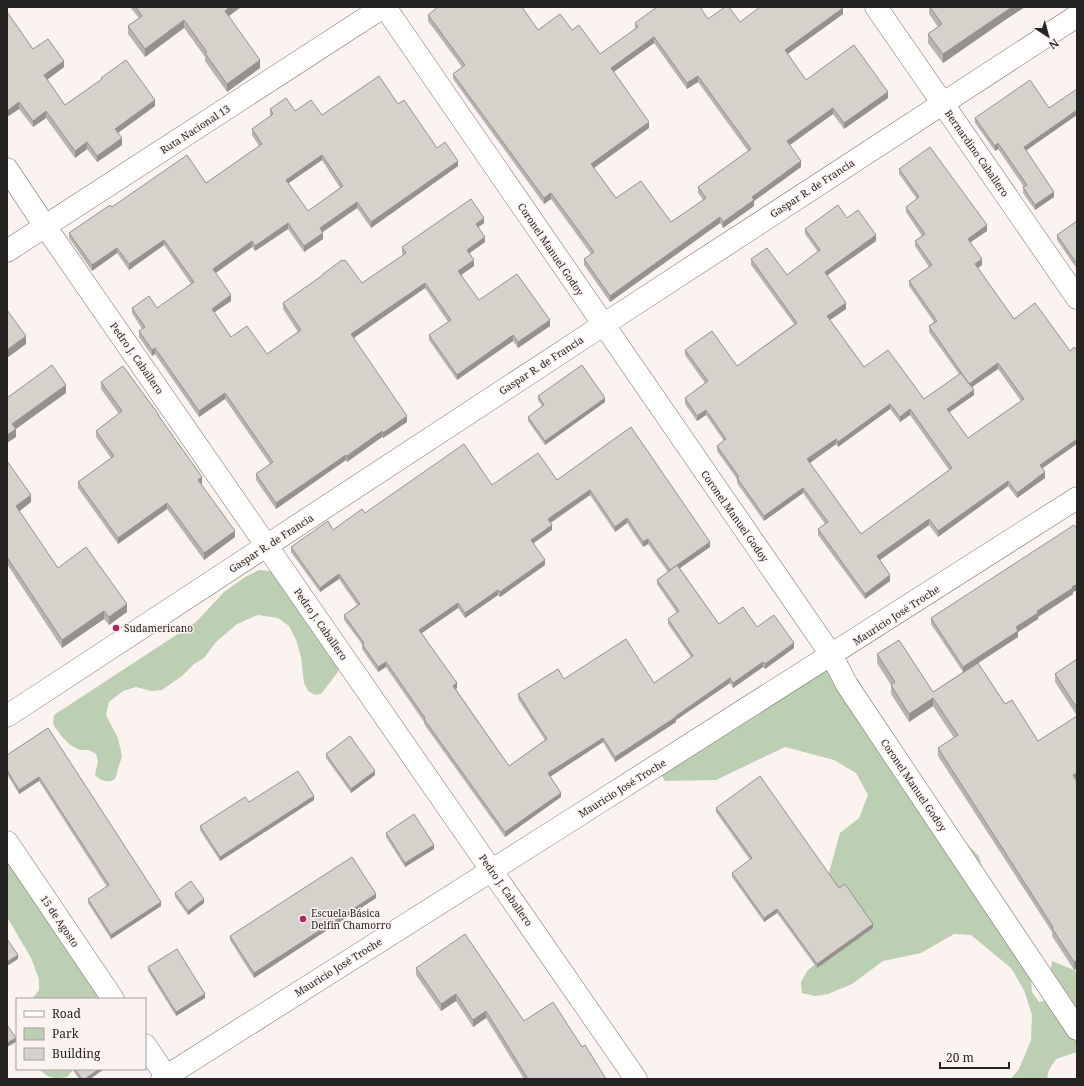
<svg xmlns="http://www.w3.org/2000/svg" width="1084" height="1086" viewBox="0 0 1084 1086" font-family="'Noto Serif',serif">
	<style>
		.green { fill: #bdcfb3 }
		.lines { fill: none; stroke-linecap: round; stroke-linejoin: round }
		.minor-casing { stroke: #78726f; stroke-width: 23 }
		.trunk-casing { stroke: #78726f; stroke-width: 23 }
		.minor { stroke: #fff; stroke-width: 22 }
		.trunk { stroke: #fff; stroke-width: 22 }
		.wall { fill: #b7b4af; fill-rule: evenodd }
		.shaded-wall { fill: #95928e }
		.building { fill: #d5d1cb; stroke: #95928e; fill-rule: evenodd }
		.poi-dot { fill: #b02462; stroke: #faf3f0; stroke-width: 1.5 }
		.labels { text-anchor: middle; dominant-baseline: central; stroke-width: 3; stroke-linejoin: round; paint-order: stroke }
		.street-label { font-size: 10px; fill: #262423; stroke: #faf3f0 }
		.poi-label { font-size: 10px; fill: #262423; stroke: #faf3f0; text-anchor: start }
	</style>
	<rect width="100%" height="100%" fill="#faf3f0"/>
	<path class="green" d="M 259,570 L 271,571 L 340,663 L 338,672 L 321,694 L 315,695 L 308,691 L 304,683 L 301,657 L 296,640 L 289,626 L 278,618 L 258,615 L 237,624 L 216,642 L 204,658 L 194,664 L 182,676 L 162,690 L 151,691 L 136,687 L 123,691 L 109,702 L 106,715 L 118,738 L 122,756 L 115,779 C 107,784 100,780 95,775 L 98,761 L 96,754 C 85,747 86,752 78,749 C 68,746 58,732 53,724 L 54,715 L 196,622 L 224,592 L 245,577 Z
		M 825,670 L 851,672 L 859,681 L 902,758 L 935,812 L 979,856 L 989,894 L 1028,942 L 1032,992 L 1039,1002 L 1052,998 L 1049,986 L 1052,961 L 1074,970 L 1077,973 L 1077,1052 L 1056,1059 L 1049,1070 L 1047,1079 L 1011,1079 L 1019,1069 L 1031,1040 L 1032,1015 L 1024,990 L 1011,968 L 971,935 L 954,934 L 921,953 L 883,961 L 852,984 L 828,994 L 815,996 L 802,993 L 801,982 L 807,971 L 827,954 L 828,876 L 840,833 L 859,818 L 868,795 L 856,773 L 834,760 L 785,747 L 716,780 L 665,781 L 659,771 Z
		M 7,860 L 99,991 L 98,999 L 32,999 L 39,990 L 39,979 L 31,958 L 7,917 Z
		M 39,1069 L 71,1069 L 72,1071 L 67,1077 C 54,1079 49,1079 39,1069 Z"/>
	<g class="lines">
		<defs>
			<path id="minor" d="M 385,7 L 832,656 L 847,685 L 1077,1029
				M 7,169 L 45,226 L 636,1079
				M 7,716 L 603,325 L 1077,16
				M 7,842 L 113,999
				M 145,1045 L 168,1079
				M 162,1079 C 467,885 773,694 1077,498"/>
			<path id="trunk" d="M 876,7 L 1077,298
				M 7,251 L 383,7"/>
		</defs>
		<use href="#minor" class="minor-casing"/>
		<use href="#trunk" class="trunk-casing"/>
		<use href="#minor" class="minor"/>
		<use href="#trunk" class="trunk"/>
	</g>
	<path class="wall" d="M 130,7 L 241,7 L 228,16 L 260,68 L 227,92 L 205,61 L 205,57 L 184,28 L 145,57 L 128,34 L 128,26 L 139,18 Z
		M 929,7 L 1025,7 L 1005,20 L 943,63 L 928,43 L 928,34 L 938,27 L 929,14 Z
		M 843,14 L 787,54 L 806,80 L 888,98 L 844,129 L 833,114 L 790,145 L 801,167 L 754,201 L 754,206 L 723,228 L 720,223 L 610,302 L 584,265 L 584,259 L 591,254 L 551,199 L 544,204 L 453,79 L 453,74 L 462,67 L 428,21 L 428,15 L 538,30 L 572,30 L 600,54 L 635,29 L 635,23 L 708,19 L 740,22 ZM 654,43 L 687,89 L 698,82 L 748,151 L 698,187 L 698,193 L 703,200 L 671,222 L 616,198 L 594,168 L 649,128 L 613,72 Z
		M 33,49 L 64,67 L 47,80 L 65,105 L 101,80 L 101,78 L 155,106 L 118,133 L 122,145 L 97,162 L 87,149 L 75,158 L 46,118 L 33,127 L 19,109 L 7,117 Z
		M 398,104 L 437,148 L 458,166 L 371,228 L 357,208 L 322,232 L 323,239 L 304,252 L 288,229 L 255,251 L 252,247 L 215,273 L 231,301 L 214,312 L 231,337 L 267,354 L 298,332 L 283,309 L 283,303 L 323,276 L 323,274 L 362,283 L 403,255 L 402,253 L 402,247 L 484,223 L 478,227 L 485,242 L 469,253 L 474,266 L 461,275 L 479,300 L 550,326 L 518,348 L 513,341 L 457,380 L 429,340 L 429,335 L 448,322 L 425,288 L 353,338 L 407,422 L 383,438 L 382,437 L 347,462 L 346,460 L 276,509 L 256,480 L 256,474 L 270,464 L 225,399 L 199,417 L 155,354 L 152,356 L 139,337 L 139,331 L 142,329 L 132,313 L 132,308 L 157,308 L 191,284 L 164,245 L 129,270 L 117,253 L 92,271 L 69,238 L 69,233 L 112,207 L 206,183 L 259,146 L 252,135 L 252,129 L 271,116 L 270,115 L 270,109 L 295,111 L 322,115 ZM 322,160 L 340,188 L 308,211 L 288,183 Z
		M 975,118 L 1026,150 L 1054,197 L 1035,210 L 1023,193 L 1023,187 L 1024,187 L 998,149 L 995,151 L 975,123 Z
		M 899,169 L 987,231 L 970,242 L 982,265 L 978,268 L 1014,319 L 1043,468 L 1045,478 L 1017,498 L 1008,486 L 938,537 L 929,525 L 880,560 L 890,581 L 865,599 L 818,535 L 818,529 L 825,524 L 803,493 L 764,521 L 737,483 L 737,479 L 717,451 L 717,446 L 724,441 L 706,415 L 697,421 L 685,404 L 685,398 L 705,383 L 685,355 L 685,350 L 737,366 L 794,324 L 751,265 L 751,259 L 787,275 L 818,252 L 805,234 L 805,229 L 847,218 L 876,241 L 827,275 L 846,309 L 830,320 L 864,367 L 924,399 L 959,374 L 929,332 L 929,326 L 934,322 L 909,286 L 909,281 L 929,267 L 915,246 L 915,241 L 922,236 L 906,212 L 906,207 L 917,199 L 899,174 ZM 998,369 L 1021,401 L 968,438 L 949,412 L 974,395 L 972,387 ZM 890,409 L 900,422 L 910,415 L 949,470 L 861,534 L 810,463 L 836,444 L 838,447 Z
		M 1077,221 L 1077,269 L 1057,240 L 1057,235 Z
		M 101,382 L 159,416 L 202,483 L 201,484 L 235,537 L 204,560 L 167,509 L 118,544 L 78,488 L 78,482 L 111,458 L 96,437 L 96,431 L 119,414 L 101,389 Z
		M 538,396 L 605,402 L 545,445 L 528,421 L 528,417 L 542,406 L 538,400 Z
		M 631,427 L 710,547 L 680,568 L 719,624 L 757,627 L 794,648 L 765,669 L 763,667 L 733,688 L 730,683 L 676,720 L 676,722 L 615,762 L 603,742 L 550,777 L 561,797 L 505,837 L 424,724 L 424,722 L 386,667 L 378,672 L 362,649 L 362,644 L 344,620 L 344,615 L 357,605 L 339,579 L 320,592 L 291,552 L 291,547 L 333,530 L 365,513 L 492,485 L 557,480 ZM 590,495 L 615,532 L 627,523 L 643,547 L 648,544 L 668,572 L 657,580 L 657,584 L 677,613 L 668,619 L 668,624 L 691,657 L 654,683 L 564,679 L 518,694 L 518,699 L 545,740 L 509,766 L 456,689 L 457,688 L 422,633 L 458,608 L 465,618 L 498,595 L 500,597 L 545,565 L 533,543 L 552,530 L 551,523 Z
		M 7,461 L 31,502 L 19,511 L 58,568 L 127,612 L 109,625 L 104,619 L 62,648 L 7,564 Z
		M 1077,529 L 1077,590 L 1073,592 L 1073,594 L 1038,617 L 1038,619 L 1018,632 L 1018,637 L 978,663 L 1005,704 L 1038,741 L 1077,716 L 1055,682 L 1055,674 L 1077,659 L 1077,781 L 1074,970 L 1052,936 L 1052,932 L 938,756 L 938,748 L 954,738 L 933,706 L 909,722 L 891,694 L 891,685 L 877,663 L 877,654 L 933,692 L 963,672 L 931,624 L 931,618 Z
		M 48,728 L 161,906 L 111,939 L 88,903 L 88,899 L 107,887 L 39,781 L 19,794 L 7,774 L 7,755 Z
		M 326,754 L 375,775 L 351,793 L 326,758 Z
		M 314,800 L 220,861 L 200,830 L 200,826 L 249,802 Z
		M 716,808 L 839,888 L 873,928 L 817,968 L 777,913 L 764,922 L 732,877 L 732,873 L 750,860 L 716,812 Z
		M 386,833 L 434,849 L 405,867 L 386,837 Z
		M 175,893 L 204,903 L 188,915 L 175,897 Z
		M 376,898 L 254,978 L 230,940 L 230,936 Z
		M 148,967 L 205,998 L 176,1016 L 148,971 Z
		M 416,968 L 524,1021 L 582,1047 L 606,1079 L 524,1079 L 486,1018 L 473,1027 L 456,1001 L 441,1011 L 416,975 Z
		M 72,1069 L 104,1069 L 90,1079 L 79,1079 Z"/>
	<path class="shaded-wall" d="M 230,7 L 241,7 L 225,19 L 225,11 Z
		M 1012,7 L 1025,7 L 1005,20 L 943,63 L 943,54 Z
		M 843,8 L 843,14 L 785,56 L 785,50 Z
		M 184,20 L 184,28 L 145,57 L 145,49 Z
		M 654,37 L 654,43 L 611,74 L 611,68 Z
		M 260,60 L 260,68 L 227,92 L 227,84 Z
		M 64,61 L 64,67 L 44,82 L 44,75 Z
		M 698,76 L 698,82 L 687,89 L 687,83 Z
		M 888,92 L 888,98 L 844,129 L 844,123 Z
		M 155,100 L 155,106 L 115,135 L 115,129 Z
		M 19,102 L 19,109 L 7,117 L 7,111 Z
		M 833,108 L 833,114 L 787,147 L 787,141 Z
		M 1077,110 L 1077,115 L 1024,152 L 1024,147 Z
		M 46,111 L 46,118 L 33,127 L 33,121 Z
		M 649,122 L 649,128 L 591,170 L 591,164 Z
		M 122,138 L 122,145 L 97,162 L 97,156 Z
		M 87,142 L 87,149 L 75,158 L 75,151 Z
		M 998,143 L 998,149 L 995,151 L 995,146 Z
		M 322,155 L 322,160 L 286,185 L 286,180 Z
		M 458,161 L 458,166 L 371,228 L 371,222 Z
		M 801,161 L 801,167 L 754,201 L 754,206 L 723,228 L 723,222 L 752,197 Z
		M 1054,192 L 1054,197 L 1035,210 L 1035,205 Z
		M 551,193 L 551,199 L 544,204 L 544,198 Z
		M 357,202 L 357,208 L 320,234 L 320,228 Z
		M 720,217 L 720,223 L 610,302 L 610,296 Z
		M 484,218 L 484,223 L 476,229 L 476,224 Z
		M 288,223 L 288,229 L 255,251 L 255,246 Z
		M 987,225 L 987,231 L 968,244 L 968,239 Z
		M 323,233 L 323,239 L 304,252 L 304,246 Z
		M 876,235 L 876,241 L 825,277 L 825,272 Z
		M 485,237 L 485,242 L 467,255 L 467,250 Z
		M 164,240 L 164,245 L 129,270 L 129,264 Z
		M 252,241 L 252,247 L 213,275 L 213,269 Z
		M 117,248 L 117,253 L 92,271 L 92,265 Z
		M 982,259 L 982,265 L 975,270 L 975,264 Z
		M 474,260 L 474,266 L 458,277 L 458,271 Z
		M 425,283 L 425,288 L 351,340 L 351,334 Z
		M 231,295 L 231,301 L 212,314 L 212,309 Z
		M 846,303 L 846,309 L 827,322 L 827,316 Z
		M 550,320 L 550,326 L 518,348 L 518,342 Z
		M 513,335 L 513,341 L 457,380 L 457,375 Z
		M 26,336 L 26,344 L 7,358 L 7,350 Z
		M 155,348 L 155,354 L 152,356 L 152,350 Z
		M 998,363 L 998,369 L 969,389 L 969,384 Z
		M 66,385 L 66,393 L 16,429 L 16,437 L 7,443 L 7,435 L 12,424 Z
		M 974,390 L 974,395 L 947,414 L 947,409 Z
		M 225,393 L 225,399 L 199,417 L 199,411 Z
		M 605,398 L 605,402 L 545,445 L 545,441 Z
		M 890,404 L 890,409 L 838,447 L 838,442 Z
		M 910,409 L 910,415 L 900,422 L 900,417 Z
		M 706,410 L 706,415 L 697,421 L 697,416 Z
		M 407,416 L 407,422 L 383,438 L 383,433 Z
		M 382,431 L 382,437 L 347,462 L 347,456 Z
		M 836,439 L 836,444 L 807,465 L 807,459 Z
		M 1077,439 L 1077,444 L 1040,470 L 1040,465 Z
		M 346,455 L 346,460 L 276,509 L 276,503 Z
		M 1045,472 L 1045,478 L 1017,498 L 1017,493 Z
		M 202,477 L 202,483 L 198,487 L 198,480 Z
		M 1008,481 L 1008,486 L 938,537 L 938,531 Z
		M 803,488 L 803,493 L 764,521 L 764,516 Z
		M 590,490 L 590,495 L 548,524 L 548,519 Z
		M 31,495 L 31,502 L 16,514 L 16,506 Z
		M 167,503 L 167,509 L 118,544 L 118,538 Z
		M 627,518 L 627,523 L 615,532 L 615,527 Z
		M 929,519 L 929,525 L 877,562 L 877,556 Z
		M 552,525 L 552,530 L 531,545 L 531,540 Z
		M 235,531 L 235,537 L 204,560 L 204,553 Z
		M 648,539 L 648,544 L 643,547 L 643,542 Z
		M 710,542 L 710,547 L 670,575 L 670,570 Z
		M 545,560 L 545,565 L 500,597 L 500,592 Z
		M 339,574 L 339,579 L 320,592 L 320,588 Z
		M 890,575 L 890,581 L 865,599 L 865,594 Z
		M 1077,584 L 1077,590 L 1073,592 L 1073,594 L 1038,617 L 1038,619 L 1018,632 L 1018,637 L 963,673 L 963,667 L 1037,611 Z
		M 498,590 L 498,595 L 465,618 L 465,613 Z
		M 458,603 L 458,608 L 419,635 L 419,630 Z
		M 127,604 L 127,612 L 109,625 L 109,617 Z
		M 104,611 L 104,619 L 62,648 L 62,640 Z
		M 794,643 L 794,648 L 765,669 L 765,664 Z
		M 386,662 L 386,667 L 378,672 L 378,667 Z
		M 763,662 L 763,667 L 733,688 L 733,683 Z
		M 730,678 L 730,683 L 676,720 L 676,722 L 615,762 L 615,757 L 676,716 Z
		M 457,683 L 457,688 L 453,691 L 453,686 Z
		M 933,698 L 933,706 L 909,722 L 909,714 Z
		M 603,738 L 603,742 L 548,778 L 548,773 Z
		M 375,771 L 375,775 L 351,793 L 351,789 Z
		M 1077,773 L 1077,781 L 1073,784 L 1073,775 Z
		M 39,777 L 39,781 L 19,794 L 19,790 Z
		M 561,793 L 561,797 L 505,837 L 505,832 Z
		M 314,796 L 314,800 L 220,861 L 220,857 Z
		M 434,845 L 434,849 L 405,867 L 405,863 Z
		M 376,894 L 376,898 L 254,978 L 254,973 Z
		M 204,899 L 204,903 L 188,915 L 188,911 Z
		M 161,902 L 161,906 L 111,939 L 111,935 Z
		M 777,909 L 777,913 L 764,922 L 764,918 Z
		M 873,924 L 873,928 L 817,968 L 817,964 Z
		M 18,955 L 18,959 L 7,966 L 7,962 Z
		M 1077,960 L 1077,969 L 1074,970 L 1074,962 Z
		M 205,994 L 205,998 L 176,1016 L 176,1012 Z
		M 456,994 L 456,1001 L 441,1011 L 441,1004 Z
		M 486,1011 L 486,1018 L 473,1027 L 473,1020 Z
		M 16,1038 L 16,1042 L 7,1047 L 7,1043 Z
		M 99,1069 L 104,1069 L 90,1079 L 85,1079 Z"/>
	<path class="building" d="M 136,7 L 230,7 L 225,11 L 260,60 L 227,84 L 205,53 L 207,52 L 184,20 L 145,49 L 128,26 L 142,16 Z
		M 438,7 L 522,7 L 538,30 L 560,14 L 572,30 L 579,25 L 600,54 L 638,27 L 635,23 L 657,7 L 700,7 L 708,19 L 725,7 L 729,7 L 740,22 L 760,7 L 842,7 L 843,8 L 785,50 L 806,80 L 854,45 L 888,92 L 844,123 L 833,108 L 787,141 L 801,161 L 752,197 L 754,200 L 723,222 L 720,217 L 610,296 L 584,259 L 594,252 L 551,193 L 544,198 L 453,74 L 465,65 L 428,15 ZM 654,37 L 687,83 L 698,76 L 751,149 L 698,187 L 706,198 L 671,222 L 641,181 L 616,198 L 591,164 L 649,122 L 611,68 Z
		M 930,7 L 1012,7 L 943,54 L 928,34 L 942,24 Z
		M 7,12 L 33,49 L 48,39 L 64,61 L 44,75 L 65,105 L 102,79 L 101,78 L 126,60 L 155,100 L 115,129 L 122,138 L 97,156 L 87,142 L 75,151 L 46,111 L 33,121 L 19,102 L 7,111 Z
		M 379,76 L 398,104 L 404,100 L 437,148 L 445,142 L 458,161 L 371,222 L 357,202 L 320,228 L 323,233 L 304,246 L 288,223 L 255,246 L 252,241 L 213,269 L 231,295 L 212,309 L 231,337 L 247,326 L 267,354 L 301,330 L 283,303 L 323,275 L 323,274 L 342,260 L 343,261 L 345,260 L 362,283 L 406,253 L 402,247 L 471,199 L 484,218 L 476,224 L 485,237 L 467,250 L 474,260 L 458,271 L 479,300 L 517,274 L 550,320 L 518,342 L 513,335 L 457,375 L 429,335 L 451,320 L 425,283 L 351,334 L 407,416 L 383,433 L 382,431 L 347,456 L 346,455 L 276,503 L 256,474 L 273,462 L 225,393 L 199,411 L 155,348 L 152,350 L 139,331 L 145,327 L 132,308 L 149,296 L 157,308 L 194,282 L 164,240 L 129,264 L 117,248 L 92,265 L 69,233 L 110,205 L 112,207 L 187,155 L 206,183 L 262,144 L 252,129 L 273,114 L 270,109 L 286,98 L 295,111 L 311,100 L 322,115 ZM 322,155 L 343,186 L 308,211 L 286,180 Z
		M 1030,80 L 1049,108 L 1077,89 L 1077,110 L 1024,147 L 1054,192 L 1035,205 L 1023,187 L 1027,185 L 998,143 L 995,146 L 975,118 Z
		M 930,147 L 987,225 L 968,239 L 982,259 L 975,264 L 1014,319 L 1035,303 L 1070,351 L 1074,347 L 1077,351 L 1077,439 L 1040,465 L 1045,472 L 1017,493 L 1008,481 L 938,531 L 929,519 L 877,556 L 890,575 L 865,594 L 818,529 L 828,522 L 803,488 L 764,516 L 737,478 L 739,477 L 717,446 L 726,439 L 706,410 L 697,416 L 685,398 L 708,381 L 685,350 L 712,331 L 737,366 L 797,323 L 751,259 L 767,248 L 787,275 L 820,250 L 805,229 L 838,205 L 847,218 L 858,210 L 876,235 L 825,272 L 846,303 L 827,316 L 864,367 L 888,350 L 924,399 L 961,373 L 974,390 L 947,409 L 968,438 L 1024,399 L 998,363 L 969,384 L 929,326 L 937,321 L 909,281 L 932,265 L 915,241 L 925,234 L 906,207 L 919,197 L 899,169 ZM 890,404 L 900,417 L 910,409 L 952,468 L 861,534 L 807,459 L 836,439 L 838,442 Z
		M 1077,221 L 1077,264 L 1057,235 Z
		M 7,310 L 26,336 L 7,350 Z
		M 52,365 L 66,385 L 12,424 L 16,429 L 7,435 L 7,398 Z
		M 582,365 L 605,398 L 545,441 L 528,417 L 544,405 L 538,396 Z
		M 123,366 L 159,415 L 158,415 L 202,477 L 198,480 L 235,531 L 204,553 L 167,503 L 118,538 L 78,482 L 114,456 L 96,431 L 122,411 L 101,382 Z
		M 631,427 L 710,542 L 670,570 L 648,539 L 643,542 L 627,518 L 615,527 L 590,490 L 548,519 L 552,525 L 531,540 L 545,560 L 500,592 L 498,590 L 465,613 L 458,603 L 419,630 L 457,683 L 453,686 L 509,766 L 547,739 L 518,694 L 558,669 L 564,679 L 626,639 L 654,683 L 693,656 L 668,619 L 679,611 L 657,580 L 677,565 L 719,624 L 743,607 L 757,627 L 774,615 L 794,643 L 765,664 L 763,662 L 733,683 L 730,678 L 676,716 L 676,717 L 615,757 L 603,738 L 548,773 L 561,793 L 505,832 L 424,719 L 425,718 L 386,662 L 378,667 L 362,644 L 364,643 L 344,615 L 360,604 L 339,574 L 320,588 L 291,547 L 328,521 L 333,530 L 362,509 L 365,513 L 464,444 L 492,485 L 538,453 L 557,480 Z
		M 7,461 L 31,495 L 16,506 L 58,568 L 86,547 L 127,604 L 109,617 L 104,611 L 62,640 L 7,557 Z
		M 1074,525 L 1077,529 L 1077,584 L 1072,587 L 1073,588 L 1037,611 L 1038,613 L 1016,627 L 1018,631 L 963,667 L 931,618 Z
		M 899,640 L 933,692 L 978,663 L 1005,704 L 1012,700 L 1038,741 L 1077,716 L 1077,773 L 1073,775 L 1077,782 L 1077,960 L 1074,962 L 1052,928 L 1053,927 L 938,748 L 958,735 L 933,698 L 909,714 L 891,685 L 895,682 L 877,654 Z
		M 1077,659 L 1077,708 L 1055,674 Z
		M 48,728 L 161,902 L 111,935 L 88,899 L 109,885 L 39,777 L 19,790 L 7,770 L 7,755 Z
		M 350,736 L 375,771 L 351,789 L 326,754 Z
		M 298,771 L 314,796 L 220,857 L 200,826 L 245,797 L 249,802 Z
		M 760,776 L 839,888 L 845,884 L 873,924 L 817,964 L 777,909 L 764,918 L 732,873 L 752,858 L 716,808 Z
		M 414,814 L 434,845 L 405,863 L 386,833 Z
		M 352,857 L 376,894 L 254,973 L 230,936 Z
		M 191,881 L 204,899 L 188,911 L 175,893 Z
		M 465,934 L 524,1021 L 553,1002 L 582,1047 L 585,1045 L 606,1079 L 528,1079 L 486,1011 L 473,1020 L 456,994 L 441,1004 L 416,968 Z
		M 7,939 L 18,955 L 7,962 Z
		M 177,949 L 205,994 L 176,1012 L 148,967 Z
		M 7,1025 L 16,1038 L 7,1043 Z
		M 75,1069 L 99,1069 L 85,1079 L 82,1079 Z"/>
	<g class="poi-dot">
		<circle cx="116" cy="628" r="4"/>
		<circle cx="303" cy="919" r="4"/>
	</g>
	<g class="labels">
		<g class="street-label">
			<text transform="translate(195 129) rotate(-33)">Ruta Nacional 13</text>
			<text transform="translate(977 153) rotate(55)">Bernardino Caballero</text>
			<text transform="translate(812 188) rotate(-33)">Gaspar R. de Francia</text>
			<text transform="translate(551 249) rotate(56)">Coronel Manuel Godoy</text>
			<text transform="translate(137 358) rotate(55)">Pedro J. Caballero</text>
			<text transform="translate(541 365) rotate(-33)">Gaspar R. de Francia</text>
			<text transform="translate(735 516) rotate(55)">Coronel Manuel Godoy</text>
			<text transform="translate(271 543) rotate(-33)">Gaspar R. de Francia</text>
			<text transform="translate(896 615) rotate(-33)">Mauricio José Troche</text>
			<text transform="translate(321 624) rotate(55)">Pedro J. Caballero</text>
			<text transform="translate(914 785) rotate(56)">Coronel Manuel Godoy</text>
			<text transform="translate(622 788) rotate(-32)">Mauricio José Troche</text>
			<text transform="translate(506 890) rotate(55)">Pedro J. Caballero</text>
			<text transform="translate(60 921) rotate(56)">15 de Agosto</text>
			<text transform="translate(338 967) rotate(-32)">Mauricio José Troche</text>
		</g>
		<g class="poi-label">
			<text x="124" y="628">Sudamericano</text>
			<text x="311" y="913">Escuela Básica<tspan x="311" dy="12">Delfín Chamorro</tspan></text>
		</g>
	</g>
	<rect width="1084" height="1086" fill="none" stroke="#262423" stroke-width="16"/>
	<rect x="16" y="998" width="130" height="72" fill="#faf3f0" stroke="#a5a09e"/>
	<rect x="24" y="1011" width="20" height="6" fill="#ffffff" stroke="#a5a09e"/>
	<text x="52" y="1018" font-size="12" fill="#262423">Road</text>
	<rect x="24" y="1028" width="20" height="12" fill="#bdcfb3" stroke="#a5a09e"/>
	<text x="52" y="1038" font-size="12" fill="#262423">Park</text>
	<rect x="24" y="1048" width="20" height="12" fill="#d5d1cb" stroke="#a5a09e"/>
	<text x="52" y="1058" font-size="12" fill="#262423">Building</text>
	<g transform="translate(1048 36) rotate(144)" stroke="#faf3f0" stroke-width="3" paint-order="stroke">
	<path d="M0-3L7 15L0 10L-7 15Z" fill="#262423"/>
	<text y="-6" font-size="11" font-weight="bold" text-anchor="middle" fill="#262423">N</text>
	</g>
	<path d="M940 1062v6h69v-6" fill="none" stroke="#262423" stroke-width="2"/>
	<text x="946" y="1062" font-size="12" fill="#262423" stroke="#faf3f0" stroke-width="3" paint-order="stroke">20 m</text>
</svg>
